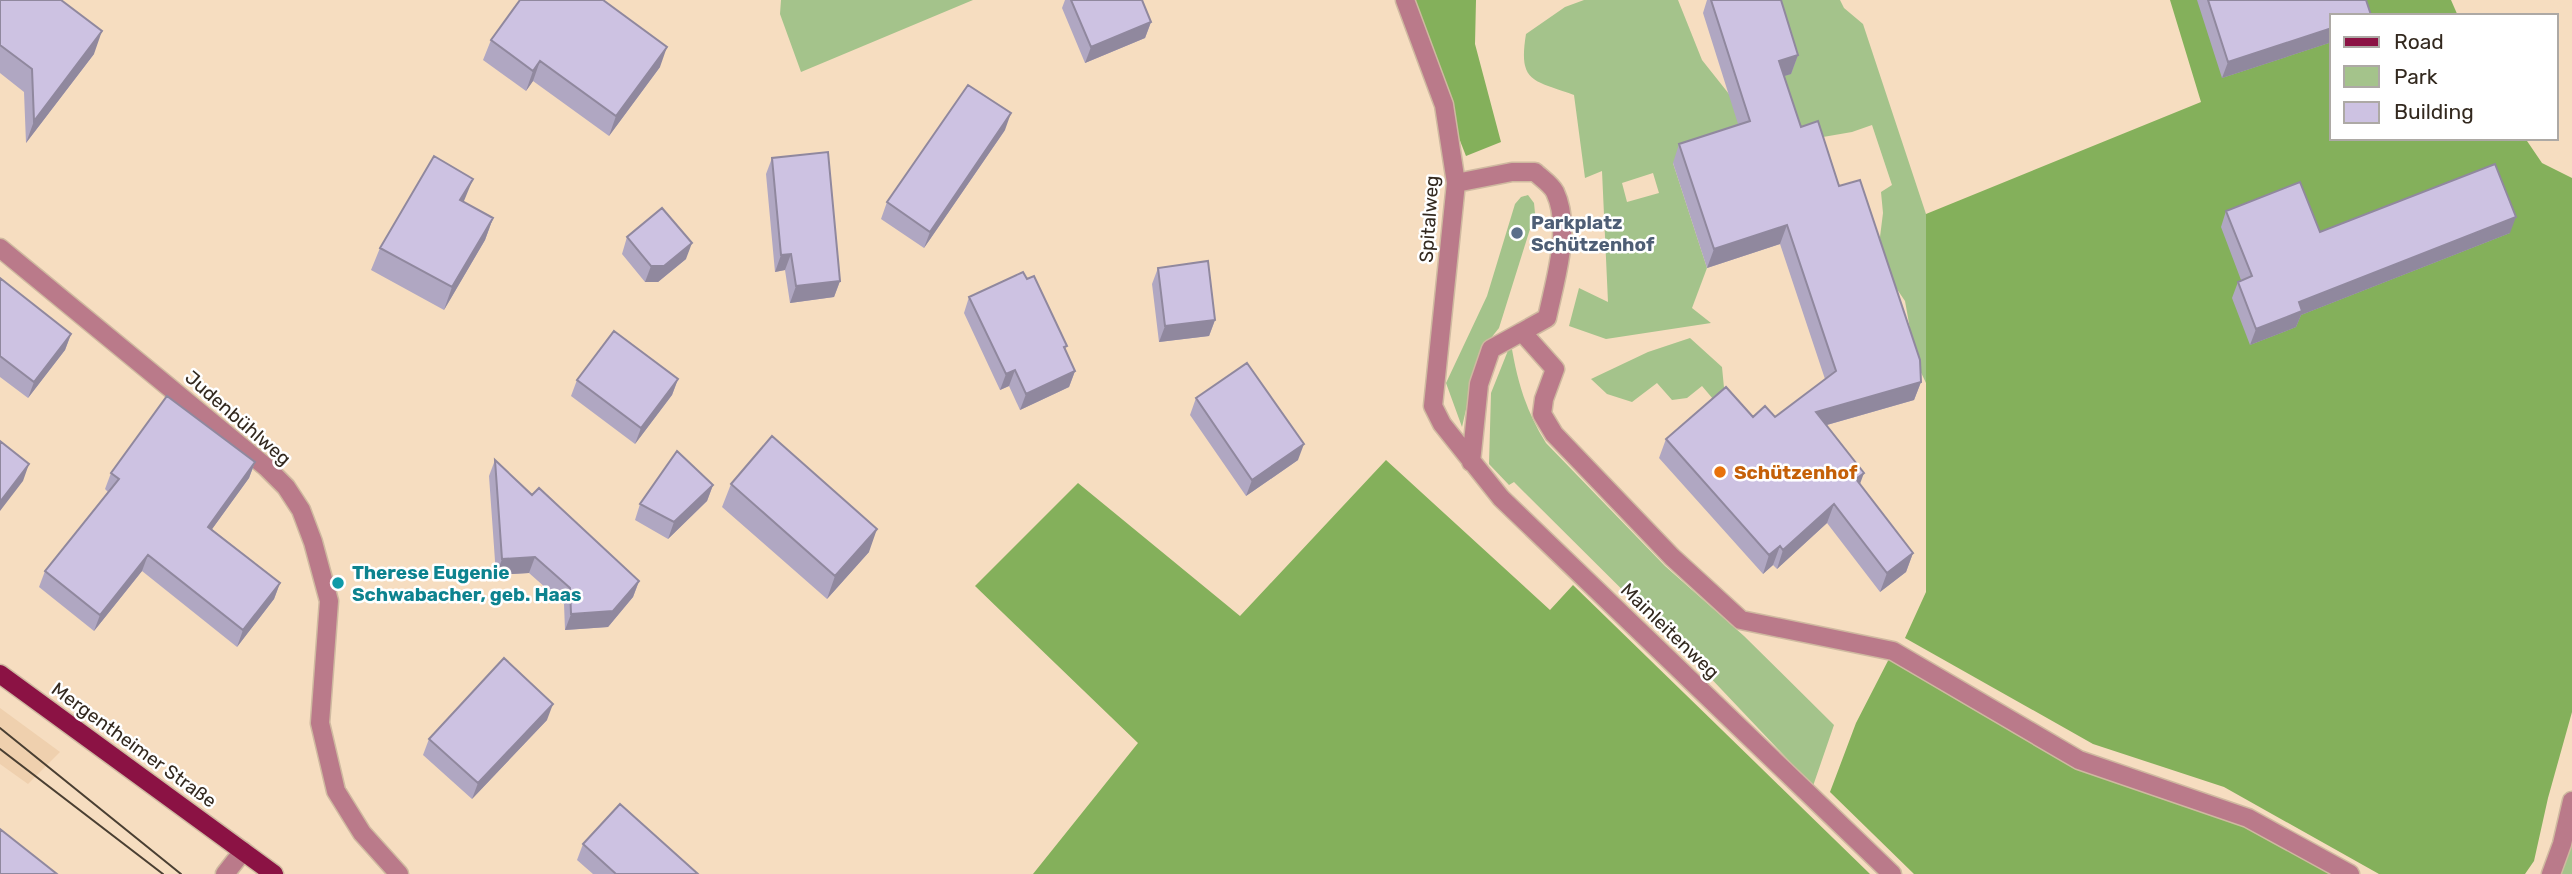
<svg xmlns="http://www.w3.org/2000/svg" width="2572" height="874" viewBox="0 0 2572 874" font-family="Rubik,sans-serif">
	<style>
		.built { fill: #efd0ae }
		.green { fill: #a4c38b; fill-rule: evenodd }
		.forest { fill: #84b05b }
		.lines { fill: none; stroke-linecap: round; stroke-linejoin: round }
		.minor-casing { stroke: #cfb9a0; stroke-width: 21 }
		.major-casing { stroke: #cfb9a0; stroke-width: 21 }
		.minor { stroke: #ba7a8a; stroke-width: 18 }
		.major { stroke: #8b1244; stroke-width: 18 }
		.tram { stroke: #4a3f32; stroke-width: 2 }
		.wall { fill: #b0a7c2 }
		.shaded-wall { fill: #90889e }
		.building { fill: #cdc2e2; stroke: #90889e; stroke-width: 2 }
		.service-dot { fill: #5c6f8a; stroke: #fff; stroke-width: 2.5 }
		.food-dot { fill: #e8710a; stroke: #fff; stroke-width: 2.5 }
		.culture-dot { fill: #0f9aa8; stroke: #fff; stroke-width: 2.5 }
		.labels { text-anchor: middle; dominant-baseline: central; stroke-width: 5; stroke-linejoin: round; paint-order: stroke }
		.street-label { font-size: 19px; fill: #33291f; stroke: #fff }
		.service-label { font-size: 19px; font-weight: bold; fill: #4e5e75; stroke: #fff; text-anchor: start }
		.food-label { font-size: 19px; font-weight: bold; fill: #c56008; stroke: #fff; text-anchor: start }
		.culture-label { font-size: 19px; font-weight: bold; fill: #0d838f; stroke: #fff; text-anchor: start }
	</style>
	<rect width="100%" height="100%" fill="#f6ddc0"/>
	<path class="built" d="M 0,708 L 60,752 L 28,784 L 0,764 Z"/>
	<path class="green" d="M 781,0 L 973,0 L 801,72 L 780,14 Z
		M 1584,0 L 1678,0 L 1702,60 L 1729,94 L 1768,0 L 1840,0 L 1844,8 L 1863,24 L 1926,214 L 1926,383 L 1916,362 L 1905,301 L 1882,267 L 1880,237 L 1883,213 L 1881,192 L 1892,185 L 1872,125 L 1852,132 L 1673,163 L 1707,268 L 1692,308 L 1711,323 L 1606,339 L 1569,326 L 1579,288 L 1608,302 L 1602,171 L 1585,178 L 1574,95 C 1533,80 1518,83 1526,34 L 1565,7 ZM 1653,173 L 1659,193 L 1627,202 L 1622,183 Z
		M 1528,195 L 1534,203 L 1535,213 L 1499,328 L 1479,353 L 1462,427 L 1446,383 L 1487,296 L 1515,204 L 1521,197 Z
		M 1690,338 L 1722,367 L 1725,398 L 1719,406 L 1702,386 L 1687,398 L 1672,400 L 1657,383 L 1632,402 L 1607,394 L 1591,379 L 1648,352 Z
		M 1511,343 C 1517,381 1526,411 1546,443 L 1665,566 L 1744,636 L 1834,725 L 1813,786 L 1704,671 L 1514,482 L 1509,485 L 1489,464 L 1491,393 Z
		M 2572,801 L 2572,874 L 2551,874 Z"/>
	<path class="forest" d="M 1405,0 L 1476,0 L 1475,44 L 1501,142 L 1466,156 Z
		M 2170,0 L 2451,0 L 2458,16 L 2332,16 L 2332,138 L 2525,138 L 2542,163 L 2572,178 L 2572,712 L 2548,798 L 2534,861 L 2525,874 L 2379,874 L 2224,787 L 2093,744 L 1905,638 L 1926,592 L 1926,214 L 2201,102 Z
		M 1386,460 L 1550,610 L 1573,585 L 1870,874 L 1033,874 L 1138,743 L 975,586 L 1078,483 L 1240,616 Z
		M 1893,651 L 2079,760 L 2248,818 L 2350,874 L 1914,874 L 1830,792 L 1856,723 Z"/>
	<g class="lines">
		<defs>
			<path id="minor" d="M 1405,0 L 1444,105 L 1456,183 L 1433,406 L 1442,424 L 1501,498 L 1892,874
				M 1456,183 L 1512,172 L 1535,172 C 1541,178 1551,184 1555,192 C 1572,228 1555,280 1547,318 L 1522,332 L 1555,369 L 1544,399 L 1542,414 L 1554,434 L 1672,557 L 1741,620 L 1893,651 L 2079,760 L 2248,818 L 2350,874
				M 0,248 L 266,467 L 286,487 L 301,510 L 313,542 L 329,601 L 320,723 L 336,791 L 362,833 L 399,874
				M 1471,462 L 1479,384 L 1491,349 L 1522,332
				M 225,874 L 243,851
				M 2551,874 L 2562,844 L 2572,801"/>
			<path id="major" d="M 0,674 L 274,874"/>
		</defs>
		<use href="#minor" class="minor-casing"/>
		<use href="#major" class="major-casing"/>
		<use href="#minor" class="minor"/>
		<use href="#major" class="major"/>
		<path class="tram" d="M 0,728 L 181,874
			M 0,749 L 163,874"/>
	</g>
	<path class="wall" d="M 0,0 L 94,54 L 26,143 L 24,92 L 0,73 Z
		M 1065,0 L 1142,0 L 1151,22 L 1145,38 L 1085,63 L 1062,8 Z
		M 1707,0 L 1711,0 L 1798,55 L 1791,74 L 1784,76 L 1801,127 L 1839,186 L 1921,382 L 1914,400 L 1827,425 L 1860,484 L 1913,553 L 1906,572 L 1880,592 L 1827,523 L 1777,569 L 1773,565 L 1763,574 L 1659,458 L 1666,439 L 1753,417 L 1775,417 L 1825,379 L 1780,244 L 1707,268 L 1673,163 L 1679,144 L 1738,124 L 1703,13 Z
		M 2197,0 L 2366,0 L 2371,15 L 2371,16 L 2332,16 L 2332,42 L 2222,78 Z
		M 491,40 L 660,67 L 609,136 L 533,81 L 526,91 L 483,60 Z
		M 1005,130 L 924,248 L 881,219 L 887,202 Z
		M 772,158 L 840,281 L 834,297 L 790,303 L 785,270 L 775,272 L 766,174 Z
		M 464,202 L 493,218 L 485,240 L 444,310 L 371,270 L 380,248 Z
		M 2226,211 L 2320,232 L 2510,233 L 2301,315 L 2296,327 L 2250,345 L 2232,298 L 2238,282 L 2241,280 L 2221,227 Z
		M 627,237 L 686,259 L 658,282 L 645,282 L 622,254 Z
		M 1158,268 L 1215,320 L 1209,336 L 1159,342 L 1152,284 Z
		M 0,278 L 71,334 L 65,350 L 28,398 L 0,377 Z
		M 1027,279 L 1067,346 L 1065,350 L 1075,371 L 1069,387 L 1020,410 L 1009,386 L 1000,390 L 964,313 L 969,297 Z
		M 678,379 L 672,395 L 635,444 L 571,396 L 577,380 Z
		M 1196,398 L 1298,460 L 1246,496 L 1190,415 Z
		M 495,460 L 532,495 L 639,581 L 633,597 L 608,627 L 565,630 L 564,604 L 529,573 L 496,575 L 489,476 Z
		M 255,462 L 249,478 L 212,529 L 280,583 L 274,599 L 237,647 L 142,571 L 94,631 L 39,587 L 45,571 L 108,492 L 105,489 L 111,473 Z
		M 731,484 L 869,552 L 827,599 L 722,507 Z
		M 713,485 L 707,501 L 668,539 L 635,520 L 640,504 Z
		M 547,720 L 472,799 L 423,755 L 429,739 Z
		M 583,844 L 698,874 L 593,874 L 577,860 Z"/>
	<path class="shaded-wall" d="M 1151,22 L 1145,38 L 1085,63 L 1091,47 Z
		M 2332,28 L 2332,42 L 2222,78 L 2228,62 Z
		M 102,31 L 94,54 L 26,143 L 34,121 Z
		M 667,47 L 660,67 L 609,136 L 616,116 Z
		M 1798,55 L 1791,74 L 1772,80 L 1779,61 Z
		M 540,61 L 533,81 L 526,91 L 533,71 Z
		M 1011,113 L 1005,130 L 924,248 L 930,232 Z
		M 473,179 L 464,201 L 452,222 L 460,200 Z
		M 2516,217 L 2510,233 L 2301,315 L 2296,327 L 2250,345 L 2256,329 L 2299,302 Z
		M 493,218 L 485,240 L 444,310 L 452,287 Z
		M 1787,225 L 1780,244 L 1707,268 L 1714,249 Z
		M 692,243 L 686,259 L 658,282 L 645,282 L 651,266 Z
		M 791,254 L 785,270 L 775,272 L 781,255 Z
		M 840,281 L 834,297 L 790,303 L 796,286 Z
		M 1215,320 L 1209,336 L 1159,342 L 1165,326 Z
		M 71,334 L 65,350 L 28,398 L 34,382 Z
		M 1015,370 L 1009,386 L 1000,390 L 1006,374 Z
		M 1075,371 L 1069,387 L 1020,410 L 1026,394 Z
		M 678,379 L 672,395 L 635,444 L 641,428 Z
		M 1921,382 L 1914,400 L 1809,430 L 1816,412 Z
		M 1304,444 L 1298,460 L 1246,496 L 1252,480 Z
		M 255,462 L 249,478 L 202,543 L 208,527 Z
		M 29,464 L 23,481 L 0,511 L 0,502 Z
		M 1864,473 L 1857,492 L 1856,479 Z
		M 713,485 L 707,501 L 668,539 L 674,522 Z
		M 1834,504 L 1827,523 L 1777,569 L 1783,550 Z
		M 877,529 L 869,552 L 827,599 L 835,576 Z
		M 1780,546 L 1773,565 L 1763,574 L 1769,555 Z
		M 1913,553 L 1906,572 L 1880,592 L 1887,573 Z
		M 148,555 L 142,571 L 94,631 L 100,615 Z
		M 535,557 L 529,573 L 496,575 L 502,559 Z
		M 639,581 L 633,597 L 608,627 L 565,630 L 571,614 Z
		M 280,583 L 274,599 L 237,647 L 243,630 Z
		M 553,704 L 547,720 L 472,799 L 478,783 Z"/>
	<path class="building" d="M 0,0 L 61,0 L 102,31 L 34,121 L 32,69 L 0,45 Z
		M 520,0 L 603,0 L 667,47 L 616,116 L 540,61 L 533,71 L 491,40 Z
		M 1071,0 L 1142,0 L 1151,22 L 1091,47 Z
		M 1711,0 L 1781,0 L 1798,55 L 1779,61 L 1801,127 L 1818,121 L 1839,186 L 1860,180 L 1920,360 L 1921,382 L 1816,412 L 1864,473 L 1856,479 L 1913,553 L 1887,573 L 1834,504 L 1783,550 L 1780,546 L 1769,555 L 1666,439 L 1726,387 L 1753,417 L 1765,406 L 1775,417 L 1836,371 L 1787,225 L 1714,249 L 1679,144 L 1750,121 Z
		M 2208,0 L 2366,0 L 2371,15 L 2332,16 L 2332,28 L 2228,62 Z
		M 968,85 L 1011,113 L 930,232 L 887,202 Z
		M 828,152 L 840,281 L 796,286 L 791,254 L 781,255 L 772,158 Z
		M 434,156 L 473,179 L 460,200 L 493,218 L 452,287 L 380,248 Z
		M 2495,164 L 2516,217 L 2299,302 L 2302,311 L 2256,329 L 2238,282 L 2252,276 L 2226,211 L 2300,182 L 2320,232 Z
		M 662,208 L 692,243 L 664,266 L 651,266 L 627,237 Z
		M 1208,261 L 1215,320 L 1165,326 L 1158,268 Z
		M 1023,272 L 1027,279 L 1034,276 L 1067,346 L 1064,347 L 1075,371 L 1026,394 L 1015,370 L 1006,374 L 969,297 Z
		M 0,278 L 71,334 L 34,382 L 0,356 Z
		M 614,331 L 678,379 L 641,428 L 577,380 Z
		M 1247,363 L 1304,444 L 1252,480 L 1196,398 Z
		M 167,396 L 255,462 L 208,527 L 280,583 L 243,630 L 148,555 L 100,615 L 45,571 L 119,479 L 111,473 Z
		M 772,436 L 877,529 L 835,576 L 731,484 Z
		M 0,441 L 29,464 L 0,502 Z
		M 677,451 L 713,485 L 674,522 L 640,504 Z
		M 495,460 L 532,495 L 539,488 L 639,581 L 613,611 L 571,614 L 570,588 L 535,557 L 502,559 Z
		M 504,658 L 553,704 L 478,783 L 429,739 Z
		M 620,804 L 698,874 L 616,874 L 583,844 Z
		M 0,829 L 57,874 L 0,874 Z"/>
	<circle class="service-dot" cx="1517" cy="233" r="7"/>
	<circle class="food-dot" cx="1720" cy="472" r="7"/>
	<circle class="culture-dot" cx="338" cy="583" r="7"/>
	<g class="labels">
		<g class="street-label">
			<text transform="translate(1429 219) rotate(-86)">Spitalweg</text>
			<text transform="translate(238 418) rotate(41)">Judenbühlweg</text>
			<text transform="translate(1670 631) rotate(44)">Mainleitenweg</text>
			<text transform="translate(134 745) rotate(36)">Mergentheimer Straße</text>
		</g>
		<g class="service-label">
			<text x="1531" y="222">Parkplatz<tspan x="1531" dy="22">Schützenhof</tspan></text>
		</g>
		<g class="food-label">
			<text x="1734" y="472">Schützenhof</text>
		</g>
		<g class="culture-label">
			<text x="352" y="572">Therese Eugenie<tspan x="352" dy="22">Schwabacher, geb. Haas</tspan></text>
		</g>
	</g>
	<rect x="2330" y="14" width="228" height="126" fill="#ffffff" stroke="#ada9a5" stroke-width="2"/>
	<rect x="2344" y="37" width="35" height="10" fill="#8b1244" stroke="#ada9a5" stroke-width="2"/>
	<text x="2394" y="49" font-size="21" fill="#33291f">Road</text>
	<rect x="2344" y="66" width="35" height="21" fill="#a4c38b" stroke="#ada9a5" stroke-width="2"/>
	<text x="2394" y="84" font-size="21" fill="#33291f">Park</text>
	<rect x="2344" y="102" width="35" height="21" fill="#cdc2e2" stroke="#ada9a5" stroke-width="2"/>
	<text x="2394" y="119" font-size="21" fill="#33291f">Building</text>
</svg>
